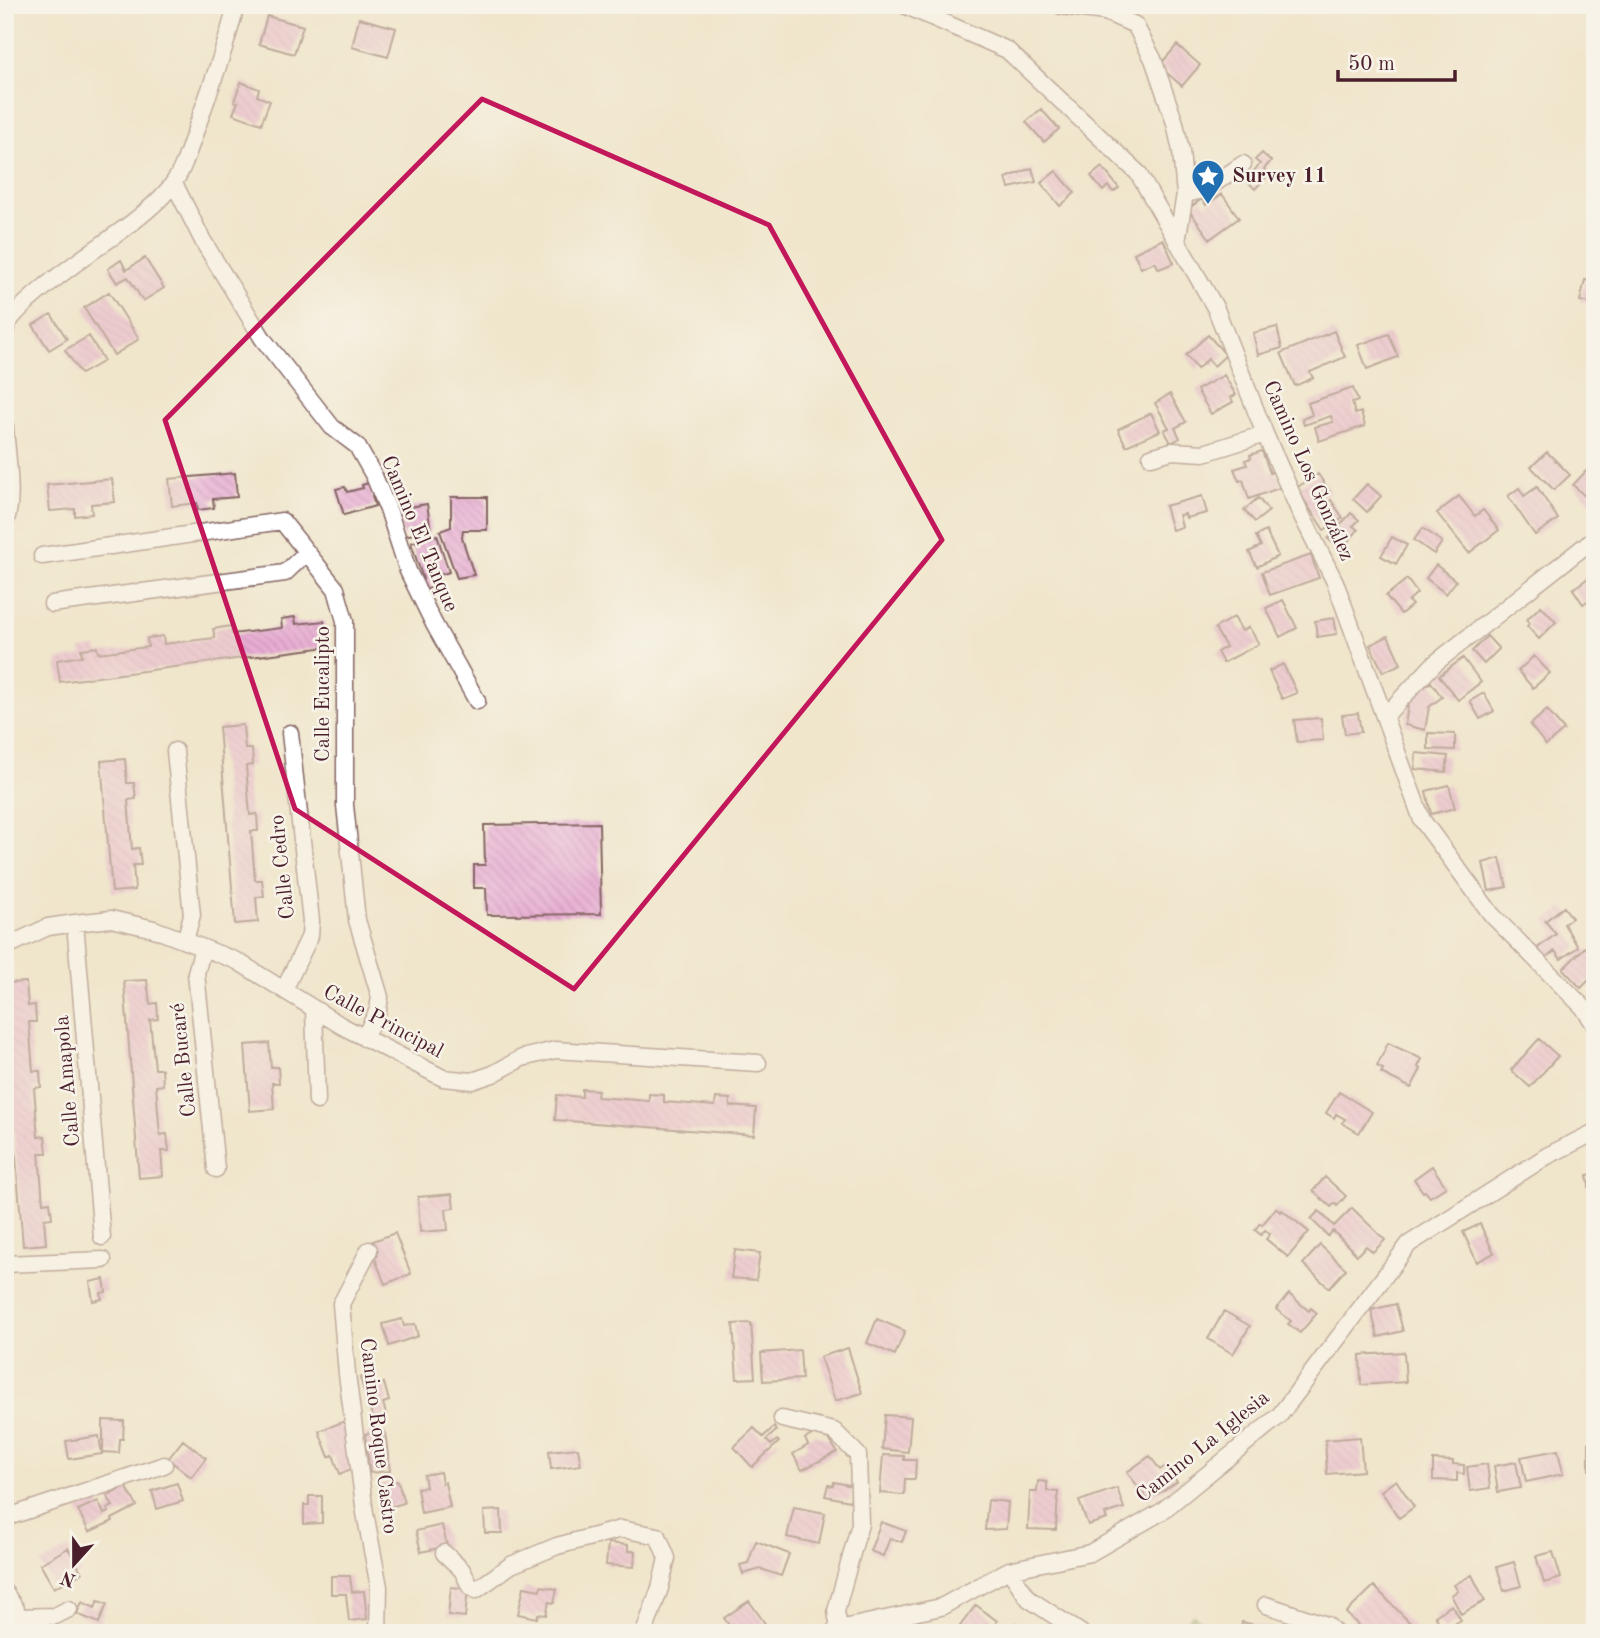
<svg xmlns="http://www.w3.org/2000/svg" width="1600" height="1638" viewBox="0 0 1600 1638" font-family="'Old Standard TT',serif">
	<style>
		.grass { fill: #a1d788; stroke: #767b5a; stroke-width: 2 }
		.building { fill: url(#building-back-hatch) }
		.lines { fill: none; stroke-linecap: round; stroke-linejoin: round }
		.minor-casing { stroke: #846563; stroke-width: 19 }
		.minor { stroke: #fff; stroke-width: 16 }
		.marked { fill: none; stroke: #c2185b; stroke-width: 5; stroke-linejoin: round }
		.labels { text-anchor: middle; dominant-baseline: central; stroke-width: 5; stroke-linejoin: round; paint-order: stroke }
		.poi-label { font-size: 21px; font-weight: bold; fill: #4a1f2b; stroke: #f7f3e8; text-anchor: start }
		.street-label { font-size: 21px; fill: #4a1f2b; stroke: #f7f3e8 }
	</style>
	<defs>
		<pattern id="building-back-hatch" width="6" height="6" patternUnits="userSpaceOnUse" patternTransform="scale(1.75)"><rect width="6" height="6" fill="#e8add3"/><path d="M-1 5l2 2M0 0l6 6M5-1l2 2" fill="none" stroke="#c894b5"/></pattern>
	</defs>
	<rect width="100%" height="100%" fill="#f7f3e8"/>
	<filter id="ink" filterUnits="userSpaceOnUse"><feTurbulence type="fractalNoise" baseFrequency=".0143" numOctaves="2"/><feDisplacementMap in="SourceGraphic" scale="14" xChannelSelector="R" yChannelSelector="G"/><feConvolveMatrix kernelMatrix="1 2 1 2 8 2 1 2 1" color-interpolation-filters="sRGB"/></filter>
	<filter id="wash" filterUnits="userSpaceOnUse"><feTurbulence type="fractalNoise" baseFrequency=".00686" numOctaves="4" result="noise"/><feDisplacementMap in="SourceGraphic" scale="28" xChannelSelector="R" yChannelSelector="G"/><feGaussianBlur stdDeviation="1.57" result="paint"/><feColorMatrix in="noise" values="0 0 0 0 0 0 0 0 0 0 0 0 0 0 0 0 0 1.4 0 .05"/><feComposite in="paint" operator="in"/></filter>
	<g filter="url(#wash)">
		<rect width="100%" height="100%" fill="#f0e6cc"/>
		<path class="grass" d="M 1193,1615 L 1216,1633 L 1179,1633 Z"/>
		<g id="blocks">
			<path class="building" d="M 267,16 L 303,26 L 294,54 L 259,44 Z
				M 359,18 L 396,28 L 388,57 L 352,47 Z
				M 1177,45 L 1200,65 L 1182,86 L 1159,66 Z
				M 241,82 L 259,89 L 257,96 L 270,101 L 261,124 L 233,114 L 238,102 L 234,101 Z
				M 1041,109 L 1059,129 L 1044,142 L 1026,122 Z
				M 1262,153 L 1271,161 L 1264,169 L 1269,174 L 1255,189 L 1246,180 L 1260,164 L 1255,160 Z
				M 1102,167 L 1119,188 L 1113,192 L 1108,186 L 1103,191 L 1091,176 Z
				M 1032,168 L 1036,182 L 1009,188 L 1006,178 Z
				M 1056,171 L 1075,193 L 1060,206 L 1041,183 Z
				M 1222,194 L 1239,218 L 1210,239 L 1188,209 L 1202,199 L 1206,205 Z
				M 1163,239 L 1174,263 L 1159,269 L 1155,262 L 1141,268 L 1134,253 Z
				M 145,258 L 164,288 L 143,301 L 128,277 L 117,283 L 108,269 L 121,260 L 126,270 Z
				M 1585,280 L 1595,282 L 1595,304 L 1580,301 Z
				M 109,292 L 139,339 L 114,355 L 84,308 Z
				M 51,314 L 67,339 L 49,350 L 33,325 Z
				M 1277,327 L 1282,348 L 1258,355 L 1253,333 Z
				M 1334,331 L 1345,357 L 1310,372 L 1313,378 L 1295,386 L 1281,353 Z
				M 1389,334 L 1398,357 L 1367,369 L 1358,345 Z
				M 1208,335 L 1226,355 L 1214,366 L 1208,359 L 1197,369 L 1186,355 Z
				M 89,336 L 104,361 L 81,374 L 65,350 Z
				M 1224,375 L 1236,395 L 1231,397 L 1233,402 L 1211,414 L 1197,390 Z
				M 1353,388 L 1358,401 L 1352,403 L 1355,414 L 1361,412 L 1365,426 L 1319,441 L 1315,427 L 1333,422 L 1331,416 L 1304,425 L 1302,419 L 1312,415 L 1308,403 Z
				M 1170,394 L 1186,422 L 1175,428 L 1180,438 L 1171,443 L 1164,430 L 1169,428 L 1155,403 Z
				M 1151,413 L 1160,431 L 1126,446 L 1118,429 Z
				M 1262,451 L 1270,473 L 1276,471 L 1282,487 L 1249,499 L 1243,480 L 1239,481 L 1234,469 L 1247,465 L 1245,460 L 1251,458 L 1250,455 Z
				M 1547,452 L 1570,475 L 1554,490 L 1531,467 Z
				M 1589,468 L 1595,474 L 1595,506 L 1573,485 Z
				M 235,473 L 237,497 L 213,499 L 214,508 L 198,510 L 197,503 L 172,506 L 169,479 Z
				M 1318,474 L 1330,492 L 1321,498 L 1325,505 L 1331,500 L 1343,518 L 1324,530 L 1296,488 Z
				M 112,479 L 115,502 L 91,504 L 92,514 L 75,516 L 75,509 L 50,511 L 47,485 Z
				M 372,482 L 375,495 L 372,496 L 375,506 L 344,515 L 336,489 L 345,487 L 347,492 L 363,488 L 362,485 Z
				M 1367,484 L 1381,496 L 1367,512 L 1353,499 Z
				M 1537,487 L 1558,519 L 1535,535 L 1508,496 L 1519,488 L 1524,496 Z
				M 1202,496 L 1207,513 L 1186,518 L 1185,514 L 1179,515 L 1182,527 L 1172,530 L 1165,506 Z
				M 1459,496 L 1475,516 L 1483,510 L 1499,530 L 1469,553 L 1437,513 Z
				M 451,497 L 487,497 L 487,530 L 463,530 L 462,538 L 474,575 L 457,578 L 440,531 L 451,527 Z
				M 1258,498 L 1269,511 L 1255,522 L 1244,510 Z
				M 427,504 L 431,531 L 403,536 L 398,509 Z
				M 1351,513 L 1359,520 L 1353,526 L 1358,530 L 1341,550 L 1328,539 Z
				M 1423,528 L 1442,542 L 1434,554 L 1414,540 Z
				M 1266,531 L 1278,556 L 1257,567 L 1249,552 L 1261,546 L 1256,536 Z
				M 437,535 L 449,572 L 430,578 L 433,587 L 423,591 L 420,580 L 423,579 L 411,543 Z
				M 1392,537 L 1407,545 L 1396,564 L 1381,556 Z
				M 1311,555 L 1319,578 L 1270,595 L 1262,572 Z
				M 1436,565 L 1456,581 L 1446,594 L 1426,578 Z
				M 1595,573 L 1595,599 L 1593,597 L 1583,604 L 1573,589 Z
				M 1407,579 L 1417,593 L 1408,601 L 1412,605 L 1401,614 L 1386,596 Z
				M 1283,600 L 1297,628 L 1280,637 L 1266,608 Z
				M 1541,606 L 1556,622 L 1539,639 L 1527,626 L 1530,623 L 1526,620 Z
				M 295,617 L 296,624 L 324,621 L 327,647 L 60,682 L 57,660 L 82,656 L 81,649 L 97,647 L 98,653 L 148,647 L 147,638 L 163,636 L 164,644 L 215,638 L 213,629 L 231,626 L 232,634 L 282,628 L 281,619 Z
				M 1234,617 L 1242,631 L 1249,627 L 1259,644 L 1223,663 L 1217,652 L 1226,647 L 1215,628 Z
				M 1334,618 L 1337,634 L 1317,637 L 1315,621 Z
				M 1388,636 L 1401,664 L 1383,672 L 1370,645 Z
				M 1487,636 L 1499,649 L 1484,664 L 1472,651 Z
				M 1534,656 L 1550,673 L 1533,688 L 1518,671 Z
				M 1463,658 L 1481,682 L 1458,700 L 1439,676 Z
				M 1283,664 L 1297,693 L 1282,699 L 1269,671 Z
				M 1431,682 L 1442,697 L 1429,707 L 1425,730 L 1405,725 L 1408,705 L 1419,691 Z
				M 1484,693 L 1494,711 L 1480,719 L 1470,701 Z
				M 1547,710 L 1564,730 L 1546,745 L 1530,725 Z
				M 1358,713 L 1361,732 L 1345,734 L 1342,715 Z
				M 1321,718 L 1323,740 L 1297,742 L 1294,720 Z
				M 243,725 L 245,749 L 252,749 L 253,765 L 246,766 L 250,815 L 257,814 L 258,831 L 251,831 L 255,880 L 262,880 L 264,896 L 256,897 L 258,922 L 235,924 L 219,727 Z
				M 1428,733 L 1455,734 L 1455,750 L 1428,749 Z
				M 1416,753 L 1448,756 L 1446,772 L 1415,769 Z
				M 125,759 L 127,783 L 134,783 L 136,799 L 128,800 L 132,849 L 139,848 L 141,865 L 133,865 L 135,890 L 112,892 L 101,761 Z
				M 1449,785 L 1455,808 L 1431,814 L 1426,791 Z
				M 599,823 L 601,914 L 487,915 L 486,888 L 474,888 L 474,865 L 485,865 L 484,825 Z
				M 1500,858 L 1507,887 L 1489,891 L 1483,863 Z
				M 1564,907 L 1572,918 L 1564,924 L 1578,947 L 1561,959 L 1555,951 L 1543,960 L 1535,950 L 1556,934 L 1545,921 Z
				M 1585,947 L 1595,957 L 1595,974 L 1581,988 L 1563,969 Z
				M 147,980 L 150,1004 L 157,1003 L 158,1019 L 150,1020 L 155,1069 L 162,1069 L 163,1085 L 156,1086 L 160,1135 L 167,1134 L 169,1151 L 161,1151 L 163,1176 L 139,1178 L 124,981 Z
				M 26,982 L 28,1006 L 35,1005 L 36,1022 L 29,1022 L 33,1071 L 40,1071 L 41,1087 L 34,1088 L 38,1137 L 45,1136 L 47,1153 L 39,1153 L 43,1203 L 50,1202 L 52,1218 L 44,1219 L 46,1244 L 23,1246 L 5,1023 L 5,983 Z
				M 1539,1039 L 1558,1056 L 1530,1087 L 1511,1070 Z
				M 269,1043 L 271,1067 L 278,1067 L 279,1083 L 272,1083 L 274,1109 L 250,1111 L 245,1045 Z
				M 1388,1043 L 1422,1059 L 1418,1067 L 1421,1069 L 1411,1088 L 1381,1073 L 1383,1069 L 1377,1066 Z
				M 582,1089 L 598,1090 L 597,1097 L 649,1101 L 649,1094 L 664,1095 L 664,1102 L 715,1106 L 716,1098 L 730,1099 L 730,1106 L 756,1108 L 754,1135 L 555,1120 L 557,1095 L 582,1097 Z
				M 1339,1092 L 1372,1112 L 1359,1133 L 1342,1123 L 1345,1119 L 1336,1114 L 1334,1118 L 1326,1113 Z
				M 1432,1166 L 1446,1187 L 1430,1197 L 1425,1191 L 1423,1192 L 1414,1179 Z
				M 1595,1174 L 1595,1203 L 1592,1203 L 1587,1175 Z
				M 1325,1177 L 1346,1196 L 1337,1206 L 1335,1203 L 1331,1207 L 1313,1191 Z
				M 452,1194 L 454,1208 L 446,1209 L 448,1230 L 420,1232 L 418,1197 Z
				M 1276,1208 L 1280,1212 L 1282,1210 L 1309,1232 L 1288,1257 L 1266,1239 L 1270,1234 L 1265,1230 L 1261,1235 L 1255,1230 L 1260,1223 L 1262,1225 Z
				M 1352,1208 L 1385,1240 L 1373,1252 L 1366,1246 L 1357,1255 L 1333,1231 L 1328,1236 L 1311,1219 L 1319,1211 L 1334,1226 Z
				M 1480,1224 L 1494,1253 L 1477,1262 L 1463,1232 Z
				M 395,1233 L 411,1274 L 385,1284 L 374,1256 L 378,1255 L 373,1241 Z
				M 1320,1245 L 1346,1269 L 1329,1288 L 1303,1264 Z
				M 735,1250 L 760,1253 L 756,1280 L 731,1278 Z
				M 104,1279 L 106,1292 L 101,1293 L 102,1299 L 93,1301 L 90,1282 Z
				M 1289,1294 L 1309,1311 L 1311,1308 L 1317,1313 L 1300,1333 L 1288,1324 L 1291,1321 L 1276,1309 Z
				M 1595,1300 L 1595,1332 L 1591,1333 L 1587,1302 Z
				M 1396,1304 L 1403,1331 L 1378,1337 L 1371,1310 Z
				M 1224,1311 L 1250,1326 L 1233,1354 L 1208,1339 Z
				M 402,1319 L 404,1326 L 415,1324 L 418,1336 L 389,1346 L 383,1324 Z
				M 877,1319 L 905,1331 L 895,1355 L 867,1343 Z
				M 751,1323 L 755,1378 L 737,1379 L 733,1324 Z
				M 848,1348 L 862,1393 L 835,1401 L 820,1357 Z
				M 800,1350 L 802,1379 L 763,1381 L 761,1353 Z
				M 1404,1352 L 1406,1382 L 1361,1385 L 1360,1355 Z
				M 372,1374 L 376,1385 L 384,1383 L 389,1401 L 383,1403 L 386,1414 L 373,1418 L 360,1378 Z
				M 885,1415 L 911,1417 L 908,1452 L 882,1449 Z
				M 103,1420 L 124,1421 L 123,1439 L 120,1439 L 119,1453 L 103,1452 Z
				M 345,1421 L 356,1467 L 340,1474 L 333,1455 L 329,1457 L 319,1431 Z
				M 774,1427 L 776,1431 L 766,1440 L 771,1445 L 777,1440 L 779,1442 L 752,1467 L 734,1447 L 754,1428 L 763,1437 Z
				M 385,1432 L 390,1471 L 370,1473 L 365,1434 Z
				M 814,1434 L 829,1439 L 837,1452 L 802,1470 L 793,1454 L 808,1445 L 805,1439 Z
				M 99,1436 L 102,1454 L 69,1459 L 66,1441 Z
				M 1360,1437 L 1363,1471 L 1327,1474 L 1325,1440 Z
				M 183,1440 L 206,1458 L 191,1477 L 168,1459 Z
				M 1589,1442 L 1595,1442 L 1595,1470 L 1589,1470 Z
				M 578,1448 L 581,1465 L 551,1469 L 549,1451 Z
				M 1558,1450 L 1563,1474 L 1526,1482 L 1521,1457 Z
				M 883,1455 L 904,1456 L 904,1460 L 916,1460 L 915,1479 L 905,1479 L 904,1495 L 880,1493 Z
				M 1150,1456 L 1160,1470 L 1166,1466 L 1177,1482 L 1148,1500 L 1127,1472 Z
				M 1433,1460 L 1453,1461 L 1453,1464 L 1464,1465 L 1464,1474 L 1457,1473 L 1457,1481 L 1433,1480 Z
				M 1516,1462 L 1521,1488 L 1498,1492 L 1494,1466 Z
				M 1487,1464 L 1490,1488 L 1470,1491 L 1467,1467 Z
				M 440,1472 L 442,1483 L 445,1482 L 450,1507 L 421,1513 L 417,1488 L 426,1487 L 424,1475 Z
				M 1396,1480 L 1414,1507 L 1399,1518 L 1381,1491 Z
				M 398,1481 L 404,1503 L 386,1508 L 380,1485 Z
				M 1038,1481 L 1047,1482 L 1047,1491 L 1058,1492 L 1056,1530 L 1028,1529 L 1030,1492 L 1037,1492 Z
				M 834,1482 L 853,1486 L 850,1501 L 825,1496 L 828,1485 L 833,1486 Z
				M 177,1483 L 183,1501 L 157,1509 L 152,1491 Z
				M 126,1486 L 137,1506 L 112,1519 L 113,1521 L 89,1532 L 78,1510 L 98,1501 L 104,1514 L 109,1512 L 107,1509 L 113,1506 L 107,1496 Z
				M 1117,1488 L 1124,1508 L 1105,1514 L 1107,1519 L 1088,1525 L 1079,1501 Z
				M 309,1496 L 322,1496 L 322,1523 L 304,1524 L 304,1505 L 309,1505 Z
				M 988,1500 L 1008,1502 L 1006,1529 L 985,1530 Z
				M 794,1507 L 825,1513 L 819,1544 L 787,1537 Z
				M 501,1510 L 502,1533 L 485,1533 L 484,1511 Z
				M 881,1522 L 906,1531 L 902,1542 L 890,1538 L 883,1556 L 870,1551 Z
				M 442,1525 L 447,1546 L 421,1552 L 416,1531 Z
				M 756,1541 L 789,1554 L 781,1576 L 761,1569 L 743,1574 L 740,1565 L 748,1563 Z
				M 608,1543 L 628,1545 L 628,1551 L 635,1551 L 634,1567 L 606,1565 Z
				M 68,1548 L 82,1573 L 54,1588 L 40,1564 Z
				M 1553,1552 L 1561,1578 L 1544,1583 L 1536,1556 Z
				M 1514,1562 L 1521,1586 L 1504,1591 L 1497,1567 Z
				M 1472,1575 L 1485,1601 L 1461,1614 L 1451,1595 L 1458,1591 L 1454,1585 Z
				M 331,1576 L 350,1576 L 352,1592 L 364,1591 L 367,1619 L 349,1621 L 346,1594 L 331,1594 Z
				M 541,1586 L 557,1589 L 554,1603 L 549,1602 L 546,1615 L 538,1614 L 537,1618 L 518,1614 L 524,1587 L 540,1590 Z
				M 1374,1586 L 1420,1633 L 1366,1633 L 1346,1613 Z
				M 451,1587 L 468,1589 L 465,1617 L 448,1615 Z
				M 98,1601 L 107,1604 L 99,1623 L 77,1614 L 82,1602 L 95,1608 Z
				M 749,1601 L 769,1629 L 763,1633 L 734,1633 L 724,1618 Z
				M 976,1605 L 997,1621 L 988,1633 L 968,1633 L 960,1626 Z
				M 1452,1605 L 1461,1620 L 1444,1630 L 1435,1616 Z
				M 1242,1622 L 1285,1632 L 1285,1633 L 1240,1633 Z
				M 1016,1623 L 1034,1629 L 1033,1633 L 1013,1633 Z"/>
		</g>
	</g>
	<g filter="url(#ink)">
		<use href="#blocks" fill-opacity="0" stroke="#846563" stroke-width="2"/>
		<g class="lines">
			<defs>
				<path id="minor" d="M 904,5 L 1007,50 L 1138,173 L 1216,309 L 1265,434 L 1299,510 L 1335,582 L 1422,820 L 1492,915 L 1583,1007 L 1595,1025
					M 1061,6 L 1105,12 L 1135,25 L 1153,59 L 1175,123 L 1181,151 L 1185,194 L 1177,242
					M 174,183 L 203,241 L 263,339 L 332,427 L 357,446 L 374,476 L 389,512 L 408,571 L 434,624 L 477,701
					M 1185,194 L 1205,190 L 1243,164
					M 5,331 C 9,306 102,245 125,228 C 141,216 160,201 172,185 C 185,168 191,142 199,121 C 212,83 227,45 236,5
					M 5,426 C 6,450 15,502 5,522
					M 1151,457 L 1172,451 L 1204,453 L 1265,434
					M 42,556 L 282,521 L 336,589 L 345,621 L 345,805 L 357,920 L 380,997 L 378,1010 L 364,1038
					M 52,604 L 285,573 L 307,552
					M 1385,716 L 1434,664 L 1595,538
					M 175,751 L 192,915 L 185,941
					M 75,923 L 102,1237
					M 5,947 L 48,927 L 75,923 L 111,919 L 154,929 L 237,961 L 342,1026 L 443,1078 L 472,1081 L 493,1074 L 522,1058 L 555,1050 L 758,1063
					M 203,948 L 196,973 L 216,1169
					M 284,990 L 310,936 L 311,921 L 290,733
					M 314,1009 L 317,1101
					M 369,1250 L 341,1304 L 347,1374 L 365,1513 L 379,1587 L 378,1633
					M 5,1264 L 103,1260
					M 782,1419 L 834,1431 L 858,1455 L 860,1524 L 836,1611 L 839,1629
					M 5,1518 L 164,1465
					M 444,1553 L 462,1570 L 470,1586 L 476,1590 L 511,1565 L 557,1546 L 621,1529 L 658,1536 L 667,1558 L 660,1588 L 644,1633
					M 1009,1570 L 1029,1599 L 1081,1633
					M 5,1593 L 16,1609 L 15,1633
					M 1266,1605 L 1327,1625 L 1335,1633
					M 16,1617 L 55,1616 L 69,1609
					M 832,1633 L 839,1629 L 941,1607 L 1009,1570 L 1090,1553 L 1161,1512 L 1279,1416 L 1409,1244 L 1547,1156 L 1595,1132"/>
			</defs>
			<use href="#minor" class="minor-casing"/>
			<use href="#minor" class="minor"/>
		</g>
	</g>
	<path d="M0 0H1600V1638H0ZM 482,99 L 769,225 L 942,540 L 574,989 L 295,809 L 165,420 Z" fill="#f0e6cc" fill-opacity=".55" fill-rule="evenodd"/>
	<path class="marked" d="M 482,99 L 769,225 L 942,540 L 574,989 L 295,809 L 165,420 Z"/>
	<defs>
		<symbol id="sight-pin" viewBox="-11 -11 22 30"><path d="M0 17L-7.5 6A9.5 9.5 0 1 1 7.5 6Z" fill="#1f6fb2" stroke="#f7f3e8"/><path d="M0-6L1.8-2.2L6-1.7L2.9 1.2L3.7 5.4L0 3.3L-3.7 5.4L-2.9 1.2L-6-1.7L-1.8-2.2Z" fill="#fff"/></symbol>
	</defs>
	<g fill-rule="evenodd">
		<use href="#sight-pin" x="1189" y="157" width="38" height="52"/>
	</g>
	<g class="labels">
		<g class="poi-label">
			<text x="1232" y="176">Survey 11</text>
		</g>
		<g class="street-label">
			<text transform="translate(1308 471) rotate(66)">Camino Los González</text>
			<text transform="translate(419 534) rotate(67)">Camino El Tanque</text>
			<text transform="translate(323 694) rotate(-90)">Calle Eucalipto</text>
			<text transform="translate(283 867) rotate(-96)">Calle Cedro</text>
			<text transform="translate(383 1022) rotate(28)">Calle Principal</text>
			<text transform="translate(184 1060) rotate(-96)">Calle Bucaré</text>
			<text transform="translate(68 1081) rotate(-95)">Calle Amapola</text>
			<text transform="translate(378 1436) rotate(83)">Camino Roque Castro</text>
			<text transform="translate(1203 1447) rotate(-39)">Camino La Iglesia</text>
		</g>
	</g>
	<rect width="1600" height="1638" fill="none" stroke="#f7f3e8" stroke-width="28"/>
	<g transform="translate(74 1564) rotate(201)" stroke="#f7f3e8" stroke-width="5" paint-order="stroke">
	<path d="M0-5L12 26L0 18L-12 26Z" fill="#4a1f2b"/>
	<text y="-10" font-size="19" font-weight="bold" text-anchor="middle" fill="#4a1f2b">N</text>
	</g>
	<path d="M1338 70v10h117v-10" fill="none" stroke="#4a1f2b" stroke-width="3.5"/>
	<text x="1348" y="70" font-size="21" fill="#4a1f2b" stroke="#f7f3e8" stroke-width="5" paint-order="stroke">50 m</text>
</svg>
